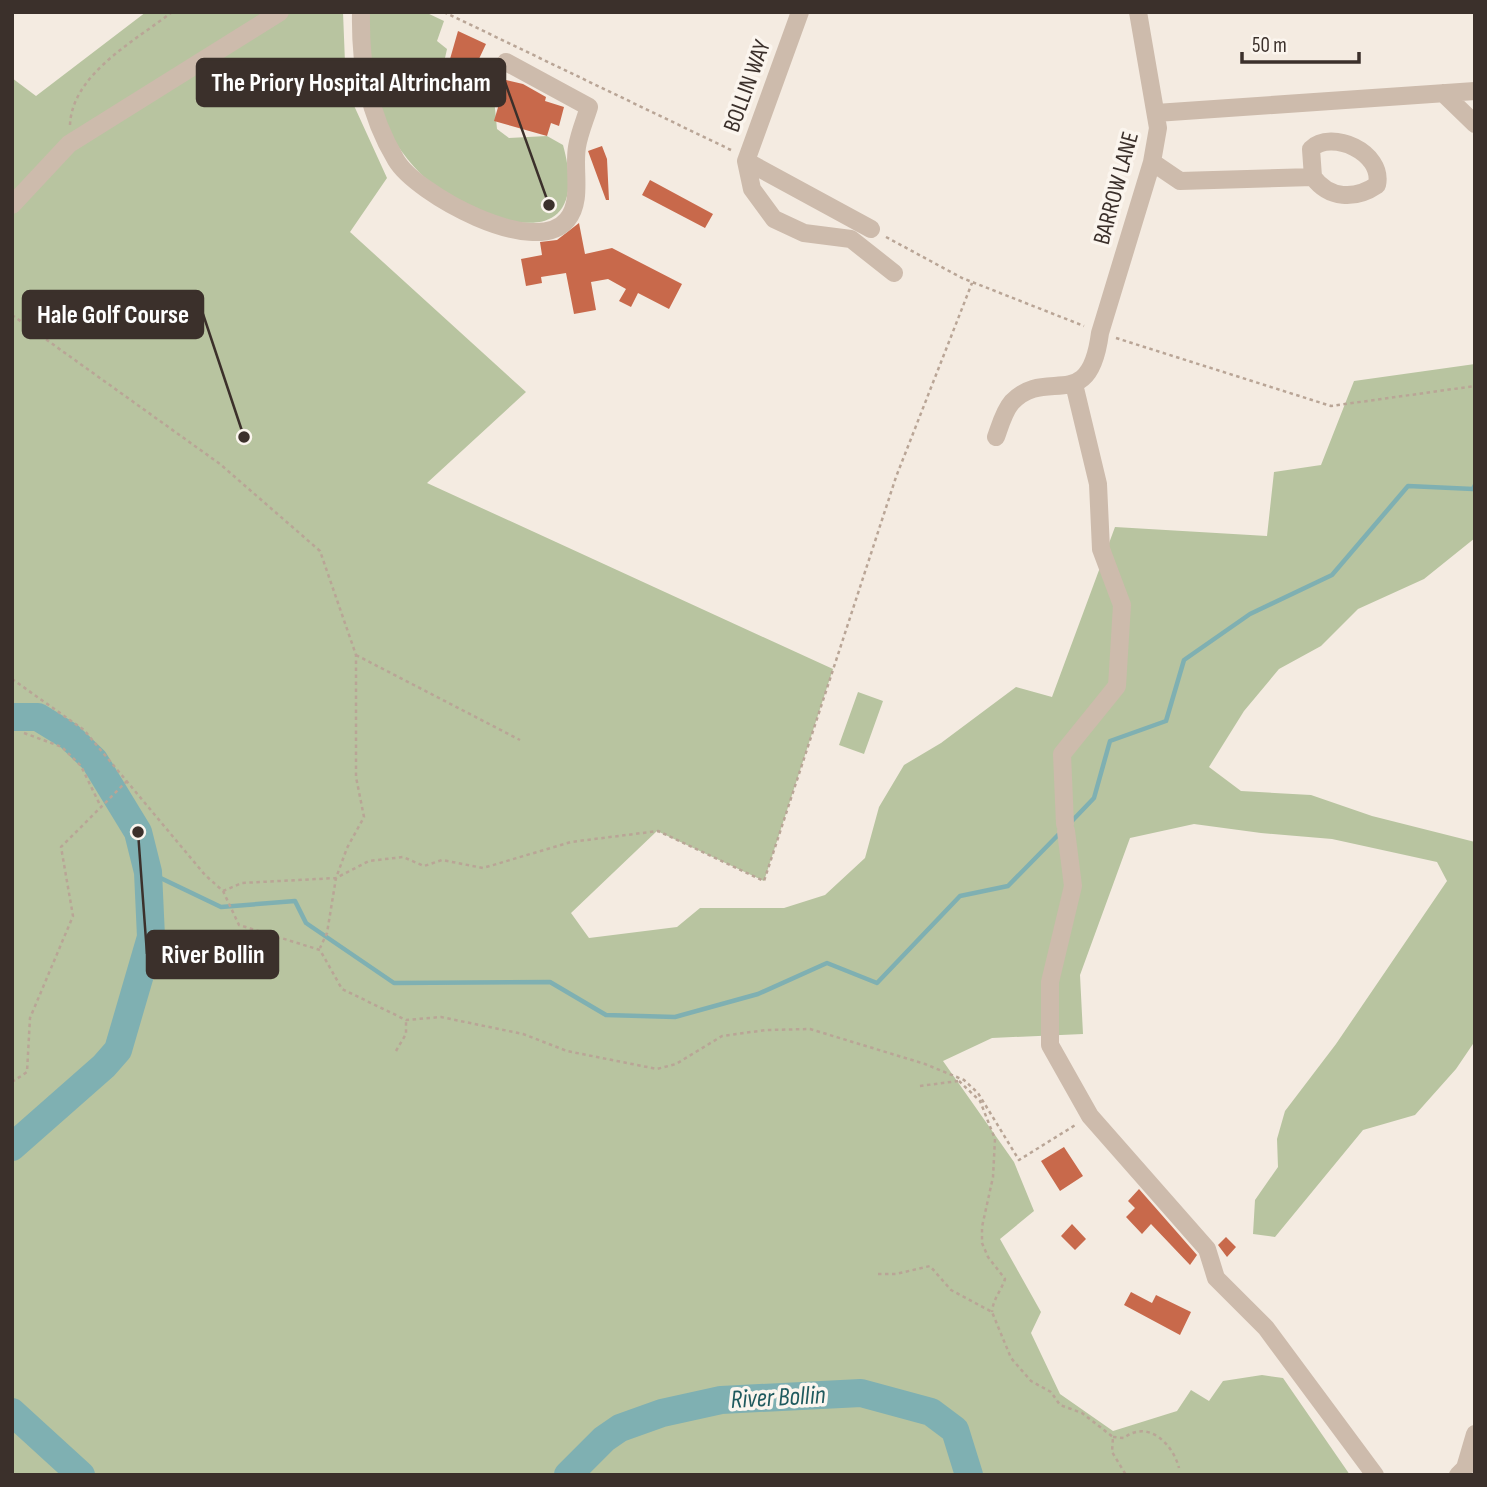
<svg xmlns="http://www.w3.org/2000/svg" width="1487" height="1487" viewBox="0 0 1487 1487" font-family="'Sofia Sans Condensed',sans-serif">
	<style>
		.green { fill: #b8c4a0 }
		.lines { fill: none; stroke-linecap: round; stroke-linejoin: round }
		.stream { stroke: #7fb0b2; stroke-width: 4.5 }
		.river { stroke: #7fb0b2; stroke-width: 28 }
		.building { fill: #c8694b }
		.path { stroke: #b9a596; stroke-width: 2.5; stroke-dasharray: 3.5 3.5; stroke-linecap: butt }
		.minor { stroke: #cdbbac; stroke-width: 18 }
		.labels { text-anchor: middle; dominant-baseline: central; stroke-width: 7; stroke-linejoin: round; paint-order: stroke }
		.street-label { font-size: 24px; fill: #3b302b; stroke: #fbf5ee }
		.water-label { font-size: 26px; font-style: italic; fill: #1f5a5e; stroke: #fbf5ee }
		.leader { fill: none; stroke: #3b302b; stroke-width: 2.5 }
		.callout-dot { fill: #3b302b; stroke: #fbf5ee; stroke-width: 2.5 }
		.callout { fill: #3b302b; stroke: #3b302b; stroke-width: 2.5 }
		.callout-label { font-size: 26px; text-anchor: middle; font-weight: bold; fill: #fff }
	</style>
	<rect width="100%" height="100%" fill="#f4ebe1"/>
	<path class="green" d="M 146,12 L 343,12 L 346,88 L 387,178 L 350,232 L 526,392 L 427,483 L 833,669 L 764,881 L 657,831 L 571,913 L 589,938 L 677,927 L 700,908 L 784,908 L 825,895 L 865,858 L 879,807 L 904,765 L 941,743 L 1016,687 L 1052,697 L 1115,527 L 1267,536 L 1274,472 L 1321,465 L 1354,381 L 1475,364 L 1475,538 L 1424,579 L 1358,609 L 1321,646 L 1279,669 L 1244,711 L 1209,767 L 1241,791 L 1311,795 L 1372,816 L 1475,842 L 1475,1041 L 1456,1069 L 1415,1115 L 1363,1130 L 1275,1237 L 1253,1234 L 1255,1200 L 1278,1167 L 1277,1139 L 1285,1111 L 1336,1044 L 1447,881 L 1437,862 L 1332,839 L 1261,833 L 1194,824 L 1130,838 L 1080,975 L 1083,1034 L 992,1038 L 943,1061 L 1014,1162 L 1034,1211 L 1000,1239 L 1041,1312 L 1031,1333 L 1060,1394 L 1113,1431 L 1177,1411 L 1191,1390 L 1209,1401 L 1223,1381 L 1262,1375 L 1283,1378 L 1350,1475 L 12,1475 L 12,78 L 36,96 Z
		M 369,12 L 425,12 L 444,21 L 437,41 L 447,49 L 443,67 L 462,79 L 493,88 L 497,129 L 509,138 L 547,136 L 563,145 C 594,258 491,226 434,185 C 416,172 397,148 387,127 C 371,93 367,50 369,12 Z
		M 858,692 L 883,701 L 864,754 L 839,745 Z"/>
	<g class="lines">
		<path class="stream" d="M 1071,822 L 1094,798 L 1110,741 L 1166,721 L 1184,660 L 1250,614 L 1332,575 L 1408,486 L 1473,489 L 1475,485
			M 148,872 L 221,907 L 295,901 L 306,923 L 394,983 L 550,982 L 606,1015 L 675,1017 L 758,994 L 827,963 L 877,983 L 960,896 L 1008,886 L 1060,833"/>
		<path class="river" d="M 12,717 L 38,717 L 69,736 L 94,760 L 138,832 L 148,872 L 151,937 L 118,1050 L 104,1066 L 12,1147
			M 12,1412 L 81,1475
			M 568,1475 L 604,1439 L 620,1428 L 662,1413 L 721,1400 L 861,1393 L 931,1412 L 955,1430 L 969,1475"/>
	</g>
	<path class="building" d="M 458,31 L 486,44 L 478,61 L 496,66 L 502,73 L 501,80 L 448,66 Z
		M 506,80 L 523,84 L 546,97 L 545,101 L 564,107 L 559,126 L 551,123 L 547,136 L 494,121 Z
		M 602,146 L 607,159 L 609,200 L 606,200 L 588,151 Z
		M 650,180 L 713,214 L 705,228 L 642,195 Z
		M 579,223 L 585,254 L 612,248 L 682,284 L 669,309 L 638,293 L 631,307 L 619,301 L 626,289 L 608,279 L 591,282 L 596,310 L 574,314 L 566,273 L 541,277 L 542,283 L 526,286 L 521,259 L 542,255 L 540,242 L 557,240 Z
		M 1064,1147 L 1083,1176 L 1060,1191 L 1041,1161 Z
		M 1139,1189 L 1197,1255 L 1190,1265 L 1151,1224 L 1142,1234 L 1126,1217 L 1135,1208 L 1128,1201 Z
		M 1072,1224 L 1086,1239 L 1075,1250 L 1061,1236 Z
		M 1226,1237 L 1236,1247 L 1227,1257 L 1218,1245 Z
		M 1131,1292 L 1152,1303 L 1156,1295 L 1191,1312 L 1180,1335 L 1124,1305 Z"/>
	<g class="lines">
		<path class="path" d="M 444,12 L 731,150
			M 70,125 C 72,74 135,41 172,12
			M 886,237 L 962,278 L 1084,326
			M 12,315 L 220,464 L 320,551 L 356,655 L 356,777 L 364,817 L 347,848 L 336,878 L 327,933 L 320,948
			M 1116,338 L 1331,406 L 1475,386
			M 356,655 L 520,740
			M 12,679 L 84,730 L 205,875 L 223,891 L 239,925 L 320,950 L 342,989 L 406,1020 L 441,1017 L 523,1034 L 567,1051 L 657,1069 L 676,1064 L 722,1036 L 766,1030 L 810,1029 L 925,1064 L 964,1080 L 978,1093 L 1019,1160 L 1077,1124
			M 24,733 L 62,747 L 81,766 L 101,807
			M 223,891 L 242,883 L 336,878 L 369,861 L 403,857 L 424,866 L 442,860 L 483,868 L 571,842 L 658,831 L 764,881 L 896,477 L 972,283
			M 396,1051 L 406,1034 L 406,1020
			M 959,1081 L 980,1101 L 995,1139 L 993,1177 L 982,1227 L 982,1243 L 988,1257 L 1005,1279 C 1001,1291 993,1299 992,1312
			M 12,1082 L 27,1072 L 30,1018 L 73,916 L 61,847 L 127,781
			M 920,1086 L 958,1081
			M 878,1274 L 896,1274 L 930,1266 L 951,1290 L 992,1312 L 1011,1358 L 1031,1381 L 1051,1392 L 1060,1405 L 1082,1413 L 1113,1437 L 1112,1452 L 1126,1475
			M 1113,1437 L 1124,1438 C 1148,1419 1173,1444 1179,1468"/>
		<path class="minor" d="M 361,12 C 360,65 368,113 396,160 C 416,194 535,259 567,220 C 583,201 573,170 577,147 C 579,134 585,120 589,107 L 506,62
			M 800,12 L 746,161 L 871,229
			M 1443,93 L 1475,124
			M 1156,113 L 1475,91
			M 746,161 L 752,189 L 774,219 L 804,233 L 851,239 L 894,273
			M 1152,162 L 1180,181 L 1313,177 L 1311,149 C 1331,129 1384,152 1377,185 C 1355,200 1329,199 1313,177
			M 12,205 L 69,144 L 280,12
			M 996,437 C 1000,426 1004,411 1012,402 C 1047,365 1089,417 1100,333 L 1152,162 L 1158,128 L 1138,12
			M 1065,824 L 1062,754 L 1117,686 L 1122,605 L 1101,549 L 1098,484 L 1074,384
			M 1066,831 L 1073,886 L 1050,982 L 1050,1045 L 1090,1116 L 1207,1249 L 1216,1278 L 1266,1328 L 1375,1475
			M 1458,1475 L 1465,1468 L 1475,1434"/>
	</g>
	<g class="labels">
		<g class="street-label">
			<text transform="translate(747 86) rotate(-70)">BOLLIN WAY</text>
			<text transform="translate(1116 188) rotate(-75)">BARROW LANE</text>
		</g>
		<g class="water-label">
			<text transform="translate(778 1398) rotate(-3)">River Bollin</text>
		</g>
	</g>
	<path class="leader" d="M549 205L505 82M244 437L203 314M138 832L147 954"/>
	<g class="callout-dot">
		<circle cx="549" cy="205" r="7"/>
		<circle cx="244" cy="437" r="7"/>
		<circle cx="138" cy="832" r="7"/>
	</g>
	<g class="callout">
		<rect x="197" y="59" width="308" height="47" rx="7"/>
		<rect x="23" y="291" width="180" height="47" rx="7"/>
		<rect x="147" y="931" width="131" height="47" rx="7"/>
	</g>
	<g class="callout-label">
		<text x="351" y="91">The Priory Hospital Altrincham</text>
		<text x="113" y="323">Hale Golf Course</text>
		<text x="213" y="963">River Bollin</text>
	</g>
	<rect width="1487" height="1487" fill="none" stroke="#3b302b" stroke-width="28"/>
	<path d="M1242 52v10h117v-10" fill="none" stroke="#3b302b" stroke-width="3.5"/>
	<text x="1252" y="52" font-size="21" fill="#3b302b" stroke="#fbf5ee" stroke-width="5" paint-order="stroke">50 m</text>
</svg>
